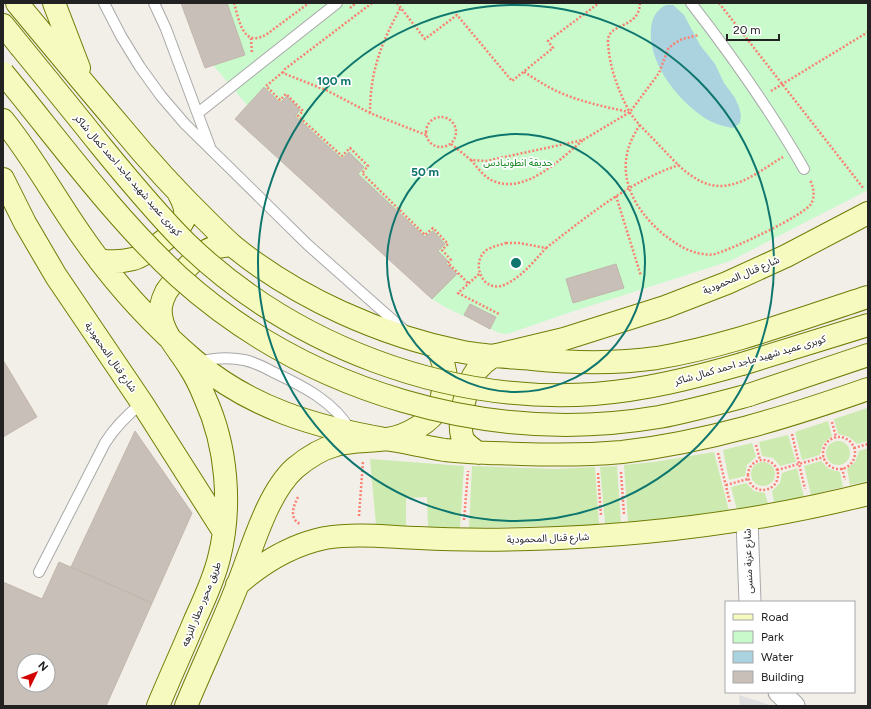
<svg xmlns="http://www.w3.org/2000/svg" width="871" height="709" viewBox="0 0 871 709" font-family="Figtree,'Noto Sans Arabic',sans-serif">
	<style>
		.residential { fill: #e0dfdf }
		.grass { fill: #cdebb0 }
		.park { fill: #c8facc }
		.water { fill: #aad3df }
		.building { fill: #c7bfb8; stroke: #c4b6ab; fill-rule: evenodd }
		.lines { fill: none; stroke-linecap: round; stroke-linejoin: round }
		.lane-casing { stroke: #a9a9a9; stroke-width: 12 }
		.street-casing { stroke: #a9a9a9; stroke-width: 23 }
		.secondary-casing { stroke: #707d05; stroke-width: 24 }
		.path { stroke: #fa8072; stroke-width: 2.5; stroke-dasharray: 2 2; stroke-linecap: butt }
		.lane { stroke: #fff; stroke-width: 10 }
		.street { stroke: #fff; stroke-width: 21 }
		.secondary { stroke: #f7fabf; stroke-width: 22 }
		.secondary-bridge-casing { stroke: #707d05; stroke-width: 24; stroke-linecap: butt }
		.secondary-bridge { stroke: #f7fabf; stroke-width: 22 }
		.ring { fill: none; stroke: #0f766e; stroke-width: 2 }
		.labels { text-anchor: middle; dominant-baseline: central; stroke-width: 3.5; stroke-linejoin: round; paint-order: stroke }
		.park-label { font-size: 10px; fill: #0c8416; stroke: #fff }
		.street-label { font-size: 10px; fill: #222; stroke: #fff }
		.centre { fill: #0f766e; stroke: #fff; stroke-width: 2 }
		.ring-label { font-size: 12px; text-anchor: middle; font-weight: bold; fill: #0f766e; stroke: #fff; stroke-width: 3.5; stroke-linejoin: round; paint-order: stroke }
	</style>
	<rect width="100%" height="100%" fill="#f2efe9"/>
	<path class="residential" d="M 739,695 L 773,706 L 740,706 Z"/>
	<path class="grass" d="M 867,408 L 868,414 L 868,441 L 857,444 L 849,437 L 838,434 L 834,419 Z
		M 828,421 L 832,436 L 823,444 L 820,455 L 802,460 L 795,432 Z
		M 788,435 L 796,462 L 780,466 L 773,458 L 762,456 L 759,442 Z
		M826 453a12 12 0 1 1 24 0a12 12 0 1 1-24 0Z
		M 752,443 L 756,457 L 747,465 L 745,476 L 729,480 L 723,450 Z
		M 868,448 L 868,481 L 850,485 L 847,469 L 855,462 L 859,451 Z
		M 714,452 L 729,511 L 696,517 L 628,523 L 624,465 L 654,462 Z
		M 370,459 L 464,466 L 460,528 L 428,527 L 427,497 L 406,498 L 406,526 L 376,525 Z
		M 821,461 L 829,469 L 840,472 L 843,487 L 811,495 L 804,466 Z
		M751 474a12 12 0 1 1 24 0a12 12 0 1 1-24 0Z
		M 472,466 L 554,469 L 595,467 L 599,525 L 469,528 Z
		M 617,466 L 621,523 L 605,524 L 600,467 Z
		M 797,468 L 804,497 L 774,502 L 772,491 L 780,483 L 782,473 Z
		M 746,483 L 754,491 L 765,493 L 768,504 L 737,510 L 731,487 Z"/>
	<path class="park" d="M 181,3 L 868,3 L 868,190 L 730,261 L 568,313 L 507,334 L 499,333 L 445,307 L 432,299 L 235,119 L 247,105 L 213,65 L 205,68 Z"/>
	<path class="water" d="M 666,5 L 673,5 L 684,15 L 700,45 L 715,64 L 724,83 L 735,98 L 739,107 L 741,116 L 740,123 L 733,128 C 722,126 711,123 702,116 C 676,98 648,62 651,29 C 652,18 656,10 666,5 Z"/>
	<path class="building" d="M 181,3 L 227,3 L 245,55 L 205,68 Z
		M 264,87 L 280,103 L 287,96 L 300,110 L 295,116 L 342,159 L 349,152 L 364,167 L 358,174 L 425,237 L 433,231 L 445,244 L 438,251 L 448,261 L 446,263 L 457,274 L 432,299 L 235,119 Z
		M 616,264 L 624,288 L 573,303 L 566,279 Z
		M 470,304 L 496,317 L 490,329 L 464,315 Z
		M 3,360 L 37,417 L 3,437 Z
		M 135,431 L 192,513 L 152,603 L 71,567 Z
		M 59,562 L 152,603 L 106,706 L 3,706 L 3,582 L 42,599 ZM 24,661 L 48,661 L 48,685 L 24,685 Z"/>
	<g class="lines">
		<defs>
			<path id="lane" d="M 104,3 L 121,36 L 140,67 L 161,96 L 185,124 L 308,245 L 404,330
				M 154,3 L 166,29 L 210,147
				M 691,3 C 732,56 771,111 804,169
				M 198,113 L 337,3
				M 198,362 C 214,358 228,357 244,360 C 254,362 264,367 273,372 C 301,385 335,402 350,430
				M 39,572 L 105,443 C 115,427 127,415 142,403"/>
			<path id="street" d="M 747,520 L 750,602
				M 779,692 L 794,706"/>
			<path id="secondary" d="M 17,3 C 51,44 85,85 120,126 C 148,160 176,191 208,222 C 216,230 224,238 233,246 C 297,298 382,336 463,352 C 485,356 509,357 532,359 C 574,363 615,364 657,358 C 729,346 799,319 868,297
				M 54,3 L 79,68
				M 3,25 L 20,46
				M 3,120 C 34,158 57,202 86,242 C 117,286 154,326 195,361 C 251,408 315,427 385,439 C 405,442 425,447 445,450 C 470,453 496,453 521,454 C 555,455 589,455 622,452 C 707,442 788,417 868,389
				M 3,179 L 25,223 L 56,276 L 142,403 L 224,532
				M 99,260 C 110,262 121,262 133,259 C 143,257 171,236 178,228 C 182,224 185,220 185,214 C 186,207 182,200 179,194
				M 742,364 L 868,325
				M 749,395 L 868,355
				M 478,453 C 473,449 468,446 464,441 C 455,426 467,383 477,370 C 482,364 487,360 493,356 L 564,339 L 665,307 L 727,283 L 786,256 L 868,213
				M 237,585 C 263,562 291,545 325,538 C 356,533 388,537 419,538 C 456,540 493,540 530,539 C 644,536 757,522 868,494
				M 158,706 C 170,677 183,649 195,620 C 204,600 214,579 219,558 C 232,507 227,446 205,398 C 201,388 196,377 190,368 C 179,349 158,330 161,306 C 162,301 164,296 166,292 C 172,282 196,257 206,251 C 214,246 223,246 232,245
				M 186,706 C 203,665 222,625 238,584 C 252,549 267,493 295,468 C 307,458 321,449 336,445 C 353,440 370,442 387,439 C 405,437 432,422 439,406 C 441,402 442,396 443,391 C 444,388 446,384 446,380 C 446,367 441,356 436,346"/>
		</defs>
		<use href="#lane" class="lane-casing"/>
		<use href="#street" class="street-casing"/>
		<use href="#secondary" class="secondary-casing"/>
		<path class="path" d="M 234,3 C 239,20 243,49 267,34 L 309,3
			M 372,3 L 285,69 L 283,73 L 328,91 L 370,113 L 426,135
			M 397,3 L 425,39 L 457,15 L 512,81 L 553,48 L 548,41 L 599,3
			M 640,3 C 639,30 607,22 608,42 C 609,66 618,90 629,111 C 637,124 649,134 659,145 C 670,156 681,170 695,178 C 703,183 711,186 720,186 C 743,186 764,168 783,157
			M 719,3 L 864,189
			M 350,8 L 356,3
			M 251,38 L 252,54
			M 283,72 L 266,86 L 280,100 L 286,94 L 303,111 L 298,116 L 342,156 L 350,148 L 368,166 L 362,173 L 425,235 L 433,228 L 448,244 L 442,250 L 451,260 L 448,263 L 468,283
			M 524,72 C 531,76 538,81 545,85 C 571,100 601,106 629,112
			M 771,91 L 868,32
			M 370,113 C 370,72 381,43 401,7
			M426 132a15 15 0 1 1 30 0a15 15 0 1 1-30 0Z
			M 640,125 C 612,165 628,204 663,234 C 675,243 687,252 703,254 C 708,255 713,255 718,253 C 734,248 803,216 811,204 C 815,197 814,188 810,180
			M 451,144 L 471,160 L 486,161 L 583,140 L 630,112 L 659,73 L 668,49 L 672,45 L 682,39 L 699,35
			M 471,160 C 478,168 485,179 496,182 C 527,193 562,158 583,140
			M 616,196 L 641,276
			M 506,243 L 519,243 L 546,248 C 534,261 521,278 504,285 C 482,294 469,261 488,249 C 494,246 500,245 506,243 Z
			M 546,248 C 588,216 628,182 679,165
			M 479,274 L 458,293 L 499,314
			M 832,422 L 836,437
			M 792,434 L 805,489
			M823 453a16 16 0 1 1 32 0a16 16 0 1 1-32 0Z
			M 756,445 L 760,460
			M 854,448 L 868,444
			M 718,453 L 730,503
			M748 475a15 15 0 1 1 30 0a15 15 0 1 1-30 0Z
			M 842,468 L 845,480
			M 777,470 L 824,457
			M 621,472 L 624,515
			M 598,473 L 601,516
			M 726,485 L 748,479
			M 298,497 C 293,507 289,518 300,524
			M 359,516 L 363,461
			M 464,520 L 468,471"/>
		<use href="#lane" class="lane"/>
		<use href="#street" class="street"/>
		<use href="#secondary" class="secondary"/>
		<defs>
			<path id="secondary-bridge" d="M 20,46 C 47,79 74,112 101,146 C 128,179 156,213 186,243 C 293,346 446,404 594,394 C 645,390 693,378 742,364
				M 3,73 C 60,142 113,216 179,277 C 307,392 489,446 659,417 C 690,411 719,403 749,395"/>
		</defs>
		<use href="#secondary-bridge" class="secondary-bridge-casing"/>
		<use href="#secondary-bridge" class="secondary-bridge"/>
	</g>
	<g class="ring">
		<circle cx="516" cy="263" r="129"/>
		<circle cx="516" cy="263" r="258"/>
	</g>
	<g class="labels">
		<g class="park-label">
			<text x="518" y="162">حديقة انطونيادس</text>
		</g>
		<g class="street-label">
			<text transform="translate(128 175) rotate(49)">كوبرى عميد شهيد ماجد احمد كمال شاكر</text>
			<text transform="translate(741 275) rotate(-23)">شارع قنال المحمودية</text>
			<text transform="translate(111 357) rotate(55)">شارع قنال المحمودية</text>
			<text transform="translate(750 360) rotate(-16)">كوبرى عميد شهيد ماجد احمد كمال شاكر</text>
			<text transform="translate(548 538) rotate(-2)">شارع قنال المحمودية</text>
			<text transform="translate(748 561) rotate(-92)">شارع عزبة منسى</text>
			<text transform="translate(201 604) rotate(-68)">طريق محور مطار النزهه</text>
		</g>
	</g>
	<circle cx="516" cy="263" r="6" class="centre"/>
	<g class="ring-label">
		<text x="334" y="85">100 m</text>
		<text x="425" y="176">50 m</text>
	</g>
	<rect width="871" height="709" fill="none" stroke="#222222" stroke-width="8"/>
	<rect x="725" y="601" width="130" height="92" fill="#ffffff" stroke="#a7a7a7"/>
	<rect x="733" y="614" width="20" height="6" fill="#f7fabf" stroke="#a7a7a7"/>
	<text x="761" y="621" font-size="12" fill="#222222">Road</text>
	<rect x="733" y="631" width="20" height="12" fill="#c8facc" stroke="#a7a7a7"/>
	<text x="761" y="641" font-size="12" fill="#222222">Park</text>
	<rect x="733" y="651" width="20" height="12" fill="#aad3df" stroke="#a7a7a7"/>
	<text x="761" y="661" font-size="12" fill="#222222">Water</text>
	<rect x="733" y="671" width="20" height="12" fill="#c7bfb8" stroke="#a7a7a7"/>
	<text x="761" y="681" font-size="12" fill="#222222">Building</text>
	<g transform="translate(36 673) rotate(47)"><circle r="19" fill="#ffffff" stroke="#a7a7a7"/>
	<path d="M0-3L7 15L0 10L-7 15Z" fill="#d40000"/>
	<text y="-6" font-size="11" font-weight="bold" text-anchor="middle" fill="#222222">N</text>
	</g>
	<path d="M727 34v6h52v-6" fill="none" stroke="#222222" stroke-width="2"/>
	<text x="733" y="34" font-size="12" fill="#222222" stroke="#ffffff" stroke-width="3" paint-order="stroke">20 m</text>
</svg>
